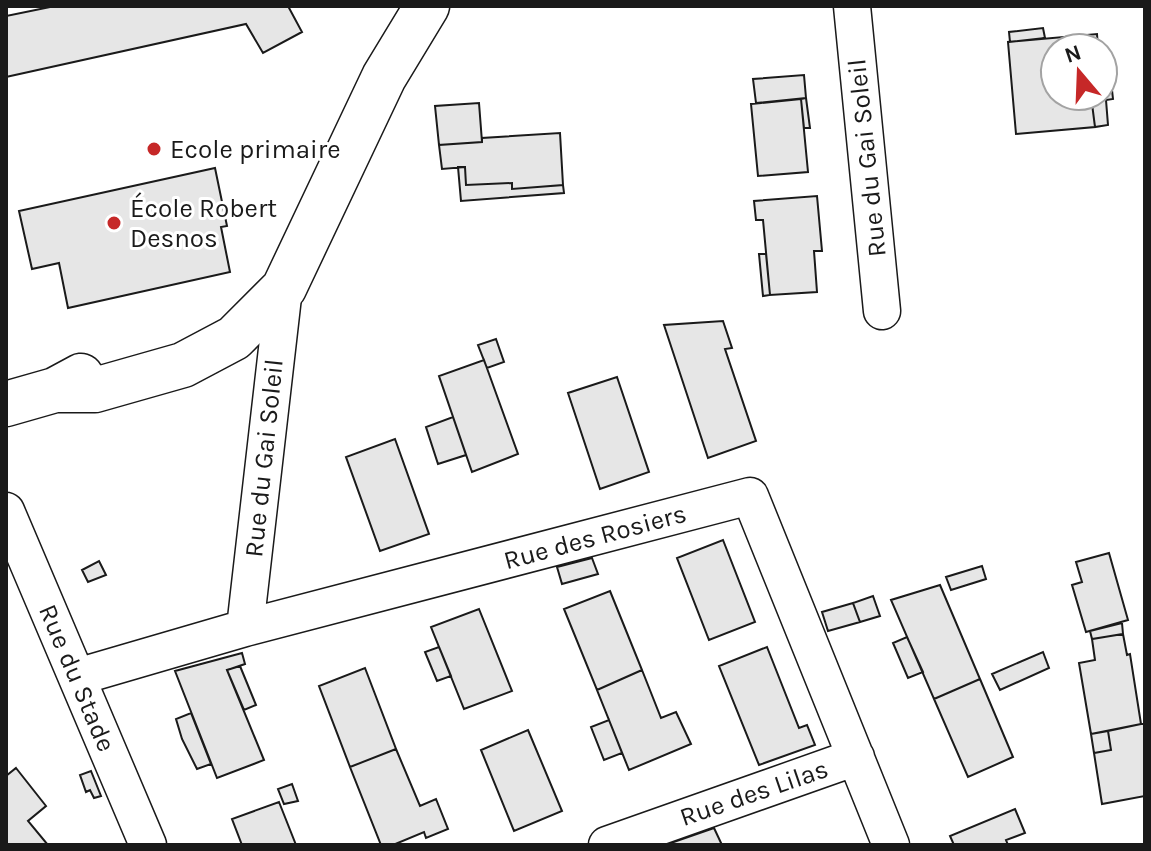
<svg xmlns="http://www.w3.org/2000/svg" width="1151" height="851" viewBox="0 0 1151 851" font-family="Karla,sans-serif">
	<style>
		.building { fill: #e6e6e6; stroke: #1a1a1a; stroke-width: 2 }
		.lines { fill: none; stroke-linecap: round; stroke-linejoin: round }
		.street-casing { stroke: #1a1a1a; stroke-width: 39 }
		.secondary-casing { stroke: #1a1a1a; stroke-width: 47 }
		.street { stroke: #fff; stroke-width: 36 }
		.secondary { stroke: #fff; stroke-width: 44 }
		.poi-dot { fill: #c62828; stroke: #fff; stroke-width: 3 }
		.labels { text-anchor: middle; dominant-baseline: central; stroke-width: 6; stroke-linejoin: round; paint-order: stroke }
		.poi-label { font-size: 26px; fill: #1a1a1a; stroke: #fff; text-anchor: start }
		.street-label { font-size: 26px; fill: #1a1a1a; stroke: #fff }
	</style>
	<rect width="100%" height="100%" fill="#fff"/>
	<path class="building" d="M 55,6 L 288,6 L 302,32 L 263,53 L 246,24 L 6,77 L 6,16 Z
		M 1043,28 L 1045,38 L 1010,42 L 1009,32 Z
		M 1097,34 L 1098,48 L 1055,48 L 1055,96 L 1091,96 L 1095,127 L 1016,134 L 1008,42 Z
		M 1110,72 L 1113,99 L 1106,100 L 1108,125 L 1095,127 L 1091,96 L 1103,96 L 1103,73 Z
		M 804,75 L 806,98 L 756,103 L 753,79 Z
		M 806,98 L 810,128 L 804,128 L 801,99 Z
		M 801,99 L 808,172 L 758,176 L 751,104 Z
		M 479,103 L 482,142 L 439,145 L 435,106 Z
		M 560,133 L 563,185 L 512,189 L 512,183 L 466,185 L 465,167 L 442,169 L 439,145 L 482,142 L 482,138 Z
		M 458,167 L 465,167 L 466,185 L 512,183 L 512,189 L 563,185 L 564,193 L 461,201 Z
		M 215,168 L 227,226 L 221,227 L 230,272 L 68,308 L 59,263 L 32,269 L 19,211 Z
		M 817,196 L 822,251 L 814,251 L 817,292 L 770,295 L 763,220 L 756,220 L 754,201 Z
		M 759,254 L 766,254 L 770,295 L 763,296 Z
		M 723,321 L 732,348 L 725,349 L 756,441 L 708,458 L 664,325 Z
		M 496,339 L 504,362 L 487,368 L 478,345 Z
		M 484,360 L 518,454 L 472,472 L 439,376 Z
		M 617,377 L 649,472 L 600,489 L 568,393 Z
		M 453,417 L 466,455 L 438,464 L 426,427 Z
		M 395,439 L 429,534 L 380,551 L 346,457 Z
		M 723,540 L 755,622 L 709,640 L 677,558 Z
		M 1109,553 L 1128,620 L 1086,632 L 1072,585 L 1082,582 L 1076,562 Z
		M 592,558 L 598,574 L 562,584 L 557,567 Z
		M 99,561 L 106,575 L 88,582 L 82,570 Z
		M 982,566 L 986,579 L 951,590 L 946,577 Z
		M 940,585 L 980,679 L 934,699 L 891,600 Z
		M 610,591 L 642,670 L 597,690 L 564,609 Z
		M 873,596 L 880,616 L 860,622 L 853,603 Z
		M 853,603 L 860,622 L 828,631 L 822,612 Z
		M 479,609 L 512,691 L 464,709 L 431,627 Z
		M 1122,623 L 1123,634 L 1092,639 L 1090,631 Z
		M 1123,634 L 1127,655 L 1130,654 L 1141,724 L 1091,734 L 1079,663 L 1095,660 L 1092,639 Z
		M 907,637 L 923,672 L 908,678 L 893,643 Z
		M 439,647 L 451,676 L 437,681 L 425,652 Z
		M 767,647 L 799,728 L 807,725 L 815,745 L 759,765 L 719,666 Z
		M 1043,652 L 1049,668 L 1000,690 L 992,674 Z
		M 242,653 L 245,664 L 227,670 L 264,760 L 217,778 L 175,671 Z
		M 240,666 L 256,705 L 244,710 L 227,670 Z
		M 365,668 L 396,749 L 350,767 L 319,686 Z
		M 642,670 L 661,718 L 676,712 L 691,744 L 629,770 L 597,690 Z
		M 980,679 L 1013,757 L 968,777 L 934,699 Z
		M 191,713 L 211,764 L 197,769 L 182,739 L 176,719 Z
		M 609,720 L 622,753 L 604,760 L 591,727 Z
		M 1141,724 L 1145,724 L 1145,796 L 1102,804 L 1094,753 L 1111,750 L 1108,731 Z
		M 528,730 L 562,811 L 514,831 L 481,750 Z
		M 1108,731 L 1111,750 L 1094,753 L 1091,734 Z
		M 396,749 L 420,806 L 436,799 L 448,829 L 426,838 L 424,832 L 393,845 L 381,845 L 350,767 Z
		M 16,768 L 46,806 L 28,821 L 48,845 L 6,845 L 6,776 Z
		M 91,771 L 101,796 L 94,798 L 90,790 L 86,792 L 80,775 Z
		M 292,784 L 298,801 L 284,804 L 278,789 Z
		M 279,802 L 296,845 L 242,845 L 232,819 Z
		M 1015,809 L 1025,833 L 1006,840 L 1008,845 L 954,845 L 950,836 Z
		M 714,828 L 722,845 L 665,845 Z"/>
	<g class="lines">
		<defs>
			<path id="street" d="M 852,6 L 882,311
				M 6,511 L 148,845
				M 245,628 L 284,288
				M 77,677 L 245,628 L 750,496 L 891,845
				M 607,845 L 856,757"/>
			<path id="secondary" d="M 55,390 L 95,390 L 183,365 L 234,338 L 284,288 L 384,77 L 427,6
				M 6,404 L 55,390 L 81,376"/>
		</defs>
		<use href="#street" class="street-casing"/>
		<use href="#secondary" class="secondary-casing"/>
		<use href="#street" class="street"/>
		<use href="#secondary" class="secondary"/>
	</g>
	<g class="poi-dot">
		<circle cx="154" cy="149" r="8"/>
		<circle cx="114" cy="223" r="8"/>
	</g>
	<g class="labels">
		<g class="poi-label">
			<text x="170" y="149">Ecole primaire</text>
			<text x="130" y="208">École Robert<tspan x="130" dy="30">Desnos</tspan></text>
		</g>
		<g class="street-label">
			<text transform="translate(867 158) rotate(-96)">Rue du Gai Soleil</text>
			<text transform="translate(264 458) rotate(-84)">Rue du Gai Soleil</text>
			<text transform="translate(595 537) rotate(-15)">Rue des Rosiers</text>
			<text transform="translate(77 678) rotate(67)">Rue du Stade</text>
			<text transform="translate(754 793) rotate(-19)">Rue des Lilas</text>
		</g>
	</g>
	<rect width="1151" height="851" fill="none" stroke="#1a1a1a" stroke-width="16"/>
	<g transform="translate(1079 72) rotate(341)"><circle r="38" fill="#ffffff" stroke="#a3a3a3" stroke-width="2"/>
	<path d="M0-6L14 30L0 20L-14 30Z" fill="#c62828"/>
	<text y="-12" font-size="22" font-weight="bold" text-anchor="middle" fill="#1a1a1a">N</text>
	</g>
</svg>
